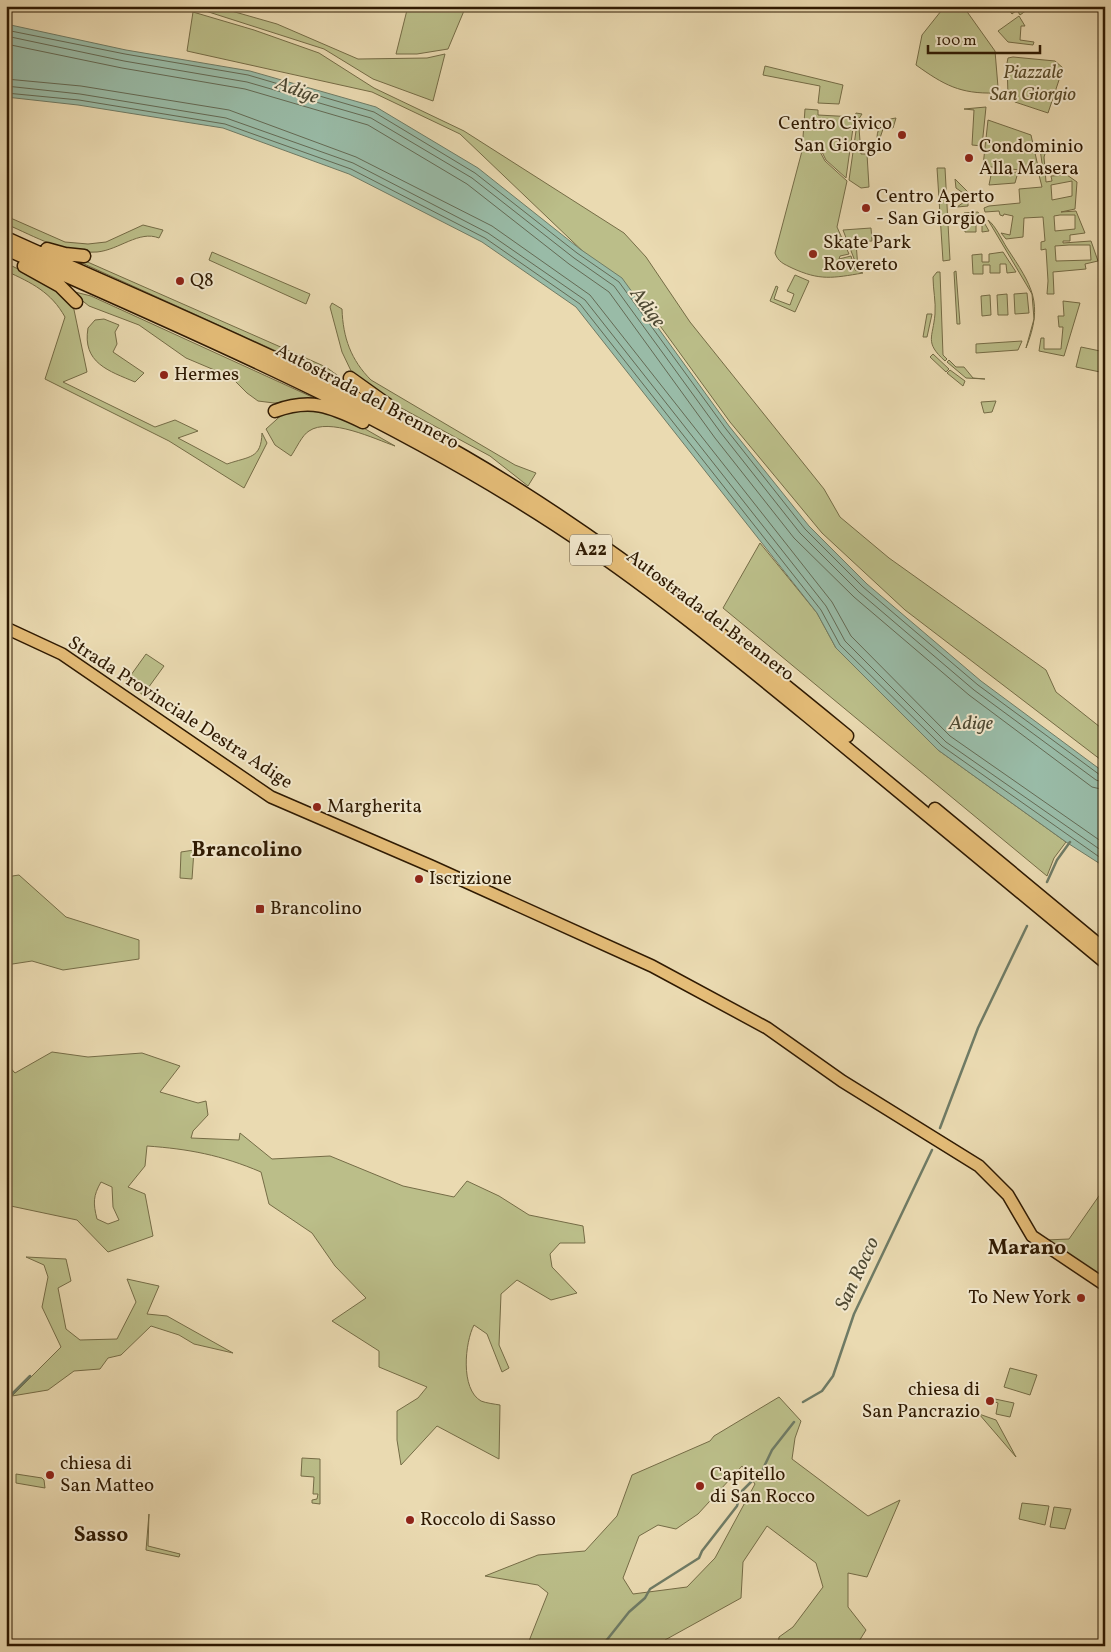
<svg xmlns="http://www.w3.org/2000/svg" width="1111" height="1652" viewBox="0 0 1111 1652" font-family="Vollkorn,serif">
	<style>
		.green { fill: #bbbe89; stroke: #756c46; fill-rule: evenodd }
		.water { fill: #99bba7; stroke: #6f7b65 }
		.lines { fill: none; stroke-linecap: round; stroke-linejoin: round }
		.shore { stroke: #646a54; stroke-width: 1 }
		.stream { stroke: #6f7b65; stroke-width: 2.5 }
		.major-casing { stroke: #2f1a02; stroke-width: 14 }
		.highway-casing { stroke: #2f1a02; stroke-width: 15 }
		.major { stroke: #e5bd78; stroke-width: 11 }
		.highway { stroke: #e5bd78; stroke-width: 12 }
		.poi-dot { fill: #8f2418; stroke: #f1e7cc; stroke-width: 2 }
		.labels { text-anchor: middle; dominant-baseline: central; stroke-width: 4; stroke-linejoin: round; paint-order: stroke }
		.shield { fill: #f1e7cc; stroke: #69583f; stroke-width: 1 }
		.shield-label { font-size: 18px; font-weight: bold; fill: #2f1a02 }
		.park-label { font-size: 19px; font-style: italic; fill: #594b2a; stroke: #f1e7cc }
		.poi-label { font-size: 19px; fill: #2f1a02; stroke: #f1e7cc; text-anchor: start }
		.street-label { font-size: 19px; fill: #2f1a02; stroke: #f1e7cc }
		.water-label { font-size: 20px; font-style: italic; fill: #4f4a34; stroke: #f1e7cc }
		.quarter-label { font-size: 21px; font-weight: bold; fill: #2f1a02; stroke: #f1e7cc }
	</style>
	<rect width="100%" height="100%" fill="#eadab1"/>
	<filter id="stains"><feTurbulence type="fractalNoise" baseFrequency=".004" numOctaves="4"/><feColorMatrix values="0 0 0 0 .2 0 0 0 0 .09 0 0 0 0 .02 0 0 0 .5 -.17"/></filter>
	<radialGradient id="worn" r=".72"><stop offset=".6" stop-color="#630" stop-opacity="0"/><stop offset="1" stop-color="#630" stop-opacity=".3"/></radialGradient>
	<path class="green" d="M 190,6 L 214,6 L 277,24 L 358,59 L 427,58 L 445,54 L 433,101 L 373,79 L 324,49 Z
		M 408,6 L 466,6 L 448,49 L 417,54 L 396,54 Z
		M 945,6 L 963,6 L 995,51 L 998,87 L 995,93 C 960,94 944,85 916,65 L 922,35 Z
		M 1006,6 L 1028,6 L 1027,10 L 1020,15 L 1017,10 L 1012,14 Z
		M 193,12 L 254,30 L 319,53 L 374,88 L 464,131 L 624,233 L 646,257 L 690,322 L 824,489 L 840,517 L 889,558 L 1046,670 L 1056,692 L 1105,731 L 1105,763 L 905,610 L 822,533 L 730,422 L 658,323 L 460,134 L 372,92 L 187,51 Z
		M 1019,16 L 1025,26 L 1021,26 L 1020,40 L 1034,42 L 1033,45 L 1008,42 L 998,31 Z
		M 1013,57 L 1055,61 L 1063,68 L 1048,113 L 1015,102 L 1008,96 L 1007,63 L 1008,58 Z
		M 765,66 L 843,85 L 839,104 L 818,103 L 820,86 L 763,75 Z
		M 986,107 L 982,146 L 972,145 L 974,110 L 964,109 Z
		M 805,109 L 818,110 L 818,115 L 855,117 L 856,113 L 862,114 L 853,128 L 846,178 L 826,160 L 819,146 L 817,146 L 825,161 L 847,181 L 837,227 L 849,254 L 840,256 L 839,259 L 851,256 L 855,270 L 863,273 C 833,278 820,281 792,268 C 784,264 778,262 775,253 L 802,151 Z
		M 896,118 L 893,128 L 884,126 L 880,138 L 877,138 C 877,126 885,119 896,118 Z
		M 988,120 L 1031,135 L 1039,171 L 1043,170 L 1040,149 L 1046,151 L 1044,157 L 1046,182 L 1052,181 L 1051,176 L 1067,175 L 1077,182 L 1075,209 L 1061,212 L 1076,211 L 1085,233 L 1070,235 L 1070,241 L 1063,241 L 1063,243 L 1091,241 L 1098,261 L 1085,264 L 1086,269 L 1053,272 L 1054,294 L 1047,294 L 1048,281 L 1046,249 L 1041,250 L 1041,242 L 1045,241 L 1043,217 L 1024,218 L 1023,237 L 1006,239 L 1001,233 L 1010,235 L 1013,216 L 1004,214 L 1003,216 L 1000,215 L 999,211 L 985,212 L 984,208 L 989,206 L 1020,203 L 1019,189 L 1042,187 L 1038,171 L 1020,172 L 1020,170 L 983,166 ZM 1072,181 L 1072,196 L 1052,200 L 1051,185 ZM 1060,215 L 1075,215 L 1075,229 L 1055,231 L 1054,216 ZM 1069,245 L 1090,245 L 1091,260 L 1056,261 L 1055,246 Z
		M 863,125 L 865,128 L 859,128 L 861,154 L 867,154 L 869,187 L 861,188 L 849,180 L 856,131 Z
		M 937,168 L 945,168 L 950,260 L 943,261 Z
		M 1018,172 L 1015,183 L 989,185 L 991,175 Z
		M 955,179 L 968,192 L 968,206 L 957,207 L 964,202 L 966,195 L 956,188 Z
		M 978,212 L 989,231 L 982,232 L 982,222 L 976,222 L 976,232 L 965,232 L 964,213 Z
		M 6,216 L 65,242 L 88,244 L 106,242 L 143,225 L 163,230 L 159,238 C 139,230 119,250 97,252 C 64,254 36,237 6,224 Z
		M 988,220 C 995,225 1002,240 1007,248 C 1032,286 1044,303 1026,348 L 1034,319 L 1032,294 Z
		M 871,228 L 872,241 L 856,242 L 858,269 L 843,230 Z
		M 212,252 L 310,294 L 306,304 L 209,260 Z
		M 1003,252 L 1016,272 L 1007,273 L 1006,264 L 1000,264 L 1000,273 L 990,273 L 990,265 L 983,265 L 983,274 L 973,274 L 972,255 L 982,254 L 982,262 L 989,262 L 989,254 Z
		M 83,260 L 326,367 L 341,378 L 340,380 L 82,263 Z
		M 6,263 L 52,286 L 73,305 L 87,372 L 63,382 L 155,427 L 175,420 L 198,431 L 178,438 L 227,464 C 250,456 261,459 262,433 L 267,443 L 244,488 L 169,441 L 45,379 L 65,317 C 51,292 32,283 6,271 Z
		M 956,271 L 960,324 L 957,324 L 954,272 Z
		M 937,272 L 940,272 L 943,355 L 947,359 L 945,361 C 924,342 933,338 935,314 C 936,302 933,289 933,277 Z
		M 795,275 L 809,281 L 795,312 L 770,301 L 776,286 L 778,287 L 774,299 L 790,305 L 794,294 L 787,291 Z
		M 75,292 L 91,296 L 312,397 L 312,400 L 274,403 L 258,401 L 247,393 L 231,377 L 186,358 L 139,325 L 89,306 L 74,294 Z
		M 1027,293 L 1029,313 L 1015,314 L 1014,294 Z
		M 1007,294 L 1008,315 L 998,315 L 997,295 Z
		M 990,295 L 991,315 L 982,316 L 981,296 Z
		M 1063,301 L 1080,303 L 1064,356 L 1039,351 L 1041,338 L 1044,338 L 1044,349 L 1061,349 L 1063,327 L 1059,327 L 1058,316 L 1064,316 Z
		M 332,303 L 342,309 C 343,338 351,360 371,380 L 515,465 L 536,473 L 528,486 L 490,456 L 392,403 L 353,375 L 342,352 L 330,307 Z
		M 927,314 L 932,314 L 927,337 L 923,337 Z
		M 104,319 L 119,325 L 115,332 L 117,344 L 113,352 L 144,373 L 135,382 C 109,371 82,363 88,328 L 95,320 Z
		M 1022,341 L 1018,350 L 976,353 L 976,344 Z
		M 1081,347 L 1105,352 L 1105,373 L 1076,367 Z
		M 933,354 L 949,369 L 946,372 L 930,357 Z
		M 949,360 L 956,367 L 964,367 L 973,378 L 985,379 L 966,378 L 947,362 Z
		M 950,370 L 965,381 L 963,386 L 947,373 Z
		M 996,401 L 992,412 L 984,413 L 981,402 Z
		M 311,407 L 353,422 L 395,446 C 375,439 329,417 309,431 C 302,435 296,449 291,456 L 275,445 L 266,429 L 286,411 Z
		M 760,543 L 817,613 L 836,648 L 938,750 L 1066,842 L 1054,858 L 1047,876 L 723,608 Z
		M 146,654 L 164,666 L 143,695 L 126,682 Z
		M 194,850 L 192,879 L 180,878 L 181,852 Z
		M 19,875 L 66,917 L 139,940 L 139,959 L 63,970 L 32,961 L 6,965 L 6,877 Z
		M 52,1052 L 88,1057 L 142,1053 L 180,1066 L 160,1092 L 198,1103 L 206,1101 L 208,1115 L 193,1131 L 191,1138 L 239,1140 L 240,1133 L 272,1159 L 330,1156 L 403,1186 L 454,1197 L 467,1181 L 499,1196 L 529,1215 L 583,1226 L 585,1243 L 560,1243 L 550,1254 L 552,1267 L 577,1293 L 551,1300 L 517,1280 L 501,1294 L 499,1345 L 509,1368 L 502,1372 L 487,1334 L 474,1325 C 465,1342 460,1389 481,1401 C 486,1403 494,1404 500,1405 L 499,1459 L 437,1426 L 401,1465 L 397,1440 L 397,1411 L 418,1398 L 427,1387 L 379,1367 L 379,1351 L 332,1321 L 366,1298 L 335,1266 L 312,1233 L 269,1204 L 261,1172 C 221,1155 189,1149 147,1146 L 145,1166 L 128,1187 L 145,1194 L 153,1236 L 108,1252 L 77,1220 L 6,1205 L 6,1197 L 10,1191 L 6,1188 L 6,1063 L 15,1073 ZM 101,1182 L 112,1187 L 113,1207 L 119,1220 L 108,1224 L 97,1219 C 93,1203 93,1196 101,1182 Z
		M 1105,1181 L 1105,1280 L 1046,1240 L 1069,1239 L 1101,1193 Z
		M 26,1257 L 66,1259 L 71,1281 L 58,1288 L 66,1329 L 80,1340 L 117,1339 L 136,1302 L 127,1279 L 159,1286 L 147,1314 L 167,1316 L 233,1353 L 194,1344 L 179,1335 L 151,1326 L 121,1355 L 108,1358 L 100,1369 L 74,1371 L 48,1390 L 12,1396 L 61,1347 L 42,1307 L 48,1277 L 44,1265 Z
		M 1010,1368 L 1037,1375 L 1030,1395 L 1004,1387 Z
		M 779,1397 L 801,1421 L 795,1438 L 792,1459 L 868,1516 L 900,1500 L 867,1577 L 848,1573 L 848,1607 L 866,1630 L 856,1646 L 778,1646 L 779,1637 L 793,1627 L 823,1587 L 816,1563 L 767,1526 L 743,1562 L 741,1598 L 665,1640 L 663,1646 L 527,1646 L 548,1593 L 538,1585 L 485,1576 L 538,1555 L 585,1551 L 617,1516 L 632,1475 L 710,1441 L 714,1436 ZM 742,1466 L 755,1484 L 715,1558 L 687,1587 L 633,1594 L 623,1578 L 639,1536 L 658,1525 L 676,1529 L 698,1514 Z
		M 995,1399 L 1014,1403 L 1010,1417 L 996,1414 L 998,1403 L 995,1402 Z
		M 979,1414 L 996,1420 L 1016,1457 Z
		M 302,1458 L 320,1459 L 320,1504 L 312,1503 L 312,1500 L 317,1499 L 318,1494 L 313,1494 L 314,1477 L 301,1476 Z
		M 16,1474 L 42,1478 L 44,1480 L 45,1488 L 16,1483 Z
		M 1022,1503 L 1049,1506 L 1045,1525 L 1019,1519 Z
		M 1054,1507 L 1071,1509 L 1065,1529 L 1050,1527 Z
		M 149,1514 L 148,1546 L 180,1554 L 179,1557 L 146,1550 Z"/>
	<path class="water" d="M 6,24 L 126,50 L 250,71 L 376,107 L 478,168 L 580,249 L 622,278 L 729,426 L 809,526 L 867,584 L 981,681 L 1105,773 L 1105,867 L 1066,842 L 938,750 L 836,648 L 817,613 L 576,307 L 482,242 L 349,174 L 223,128 L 78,105 L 6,97 Z"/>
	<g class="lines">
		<path class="shore" d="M 6,30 L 125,54 L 248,75 L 374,112 L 475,173 L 577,253 L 619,282 L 726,429 L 805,529 L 863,587 L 978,685 L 1100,775 L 1105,776
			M 6,36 L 124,61 L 247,82 L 371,118 L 472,178 L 574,258 L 614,286 L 721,433 L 800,533 L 859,592 L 974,690 L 1096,780 L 1105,783
			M 6,44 L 122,68 L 245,89 L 368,125 L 467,184 L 569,264 L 609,292 L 715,438 L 794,538 L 854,597 L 969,695 L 1092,787 L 1105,790
			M 6,79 L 81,86 L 229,110 L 356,157 L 492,226 L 590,295 L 832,602 L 851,636 L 950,736 L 1105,844
			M 6,86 L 80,94 L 226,118 L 353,163 L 488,233 L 585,300 L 826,606 L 845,641 L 946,742 L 1105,853
			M 6,93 L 79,100 L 225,124 L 351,169 L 485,238 L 580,304 L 821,610 L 840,645 L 942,746 L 1105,861"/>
		<path class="stream" d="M 1047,882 L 1057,860 L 1070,842
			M 940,1128 L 978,1028 L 1027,926
			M 803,1402 L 822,1391 L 833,1376 L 854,1314 L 932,1150
			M 6,1411 L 10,1396 L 30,1376
			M 602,1646 L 629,1612 L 645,1598 L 650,1589 L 699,1558 L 702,1551 L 737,1506 L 741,1492 L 762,1471 L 772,1450 L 794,1422"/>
		<defs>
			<path id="major" d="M 6,628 L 62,654 L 271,797 L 431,866 L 652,966 L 767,1028 L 842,1081 L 979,1166 L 1008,1195 L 1032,1236 L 1105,1285"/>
			<path id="highway" d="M 6,238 C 178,316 355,386 516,488 C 633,562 740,648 847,736
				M 6,249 C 194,333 383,412 556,525 C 645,583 727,650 809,717 C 908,798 1006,881 1105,962
				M 47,249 L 65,254 L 84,256
				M 24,266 L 60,286 L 76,302
				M 350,378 L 392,408
				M 275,411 C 310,398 330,406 363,422
				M 935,809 L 1105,950"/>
		</defs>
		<use href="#major" class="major-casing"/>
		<use href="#highway" class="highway-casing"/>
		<use href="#major" class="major"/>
		<use href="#highway" class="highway"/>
	</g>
	<g class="poi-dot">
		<circle cx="902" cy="135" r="5"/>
		<circle cx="969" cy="158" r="5"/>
		<circle cx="866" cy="208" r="5"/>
		<circle cx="813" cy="254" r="5"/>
		<circle cx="180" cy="281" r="5"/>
		<circle cx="164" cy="375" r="5"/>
		<circle cx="317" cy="807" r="5"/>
		<circle cx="419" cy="879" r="5"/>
		<rect x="255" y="904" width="10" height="10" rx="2.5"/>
		<circle cx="1081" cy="1298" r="5"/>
		<circle cx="990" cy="1401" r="5"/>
		<circle cx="50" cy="1475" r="5"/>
		<circle cx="700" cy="1486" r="5"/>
		<circle cx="410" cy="1520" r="5"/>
	</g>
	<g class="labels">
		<rect class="shield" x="570" y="534.5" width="42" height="31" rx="4"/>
		<g class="shield-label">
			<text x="591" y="550">A22</text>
		</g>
		<g class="park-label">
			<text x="1033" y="73">Piazzale<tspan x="1033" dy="22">San Giorgio</tspan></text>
		</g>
		<g class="poi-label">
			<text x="892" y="124" text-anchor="end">Centro Civico<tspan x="892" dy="22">San Giorgio</tspan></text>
			<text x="979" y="147">Condominio<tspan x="979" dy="22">Alla Masera</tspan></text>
			<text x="876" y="197">Centro Aperto<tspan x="876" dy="22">- San Giorgio</tspan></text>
			<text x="823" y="243">Skate Park<tspan x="823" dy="22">Rovereto</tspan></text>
			<text x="190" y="281">Q8</text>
			<text x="174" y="375">Hermes</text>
			<text x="327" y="807">Margherita</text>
			<text x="429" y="879">Iscrizione</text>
			<text x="270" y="909">Brancolino</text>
			<text x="1071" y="1298" text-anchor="end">To New York</text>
			<text x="980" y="1390" text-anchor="end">chiesa di<tspan x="980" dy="22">San Pancrazio</tspan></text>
			<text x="60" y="1464">chiesa di<tspan x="60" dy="22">San Matteo</tspan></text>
			<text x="710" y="1475">Capitello<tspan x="710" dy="22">di San Rocco</tspan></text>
			<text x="420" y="1520">Roccolo di Sasso</text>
		</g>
		<g class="street-label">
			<text transform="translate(367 397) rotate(28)">Autostrada del Brennero</text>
			<text transform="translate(710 616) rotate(37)">Autostrada del Brennero</text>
			<text transform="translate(180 713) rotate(33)">Strada Provinciale Destra Adige</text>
		</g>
		<g class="water-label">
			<text transform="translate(297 91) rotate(21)">Adige</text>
			<text transform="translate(647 308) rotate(53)">Adige</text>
			<text x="971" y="724">Adige</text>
			<text transform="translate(858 1274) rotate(-65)">San Rocco</text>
		</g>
		<g class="quarter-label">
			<text x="247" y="850">Brancolino</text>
			<text x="1027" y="1248">Marano</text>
			<text x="101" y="1535">Sasso</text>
		</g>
	</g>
	<rect width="1111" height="1652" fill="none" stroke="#eadab1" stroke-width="25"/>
	<rect x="8" y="8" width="1096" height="1637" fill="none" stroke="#2f1a02" stroke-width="2.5"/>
	<rect x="12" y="12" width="1086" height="1627" fill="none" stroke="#2f1a02"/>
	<path d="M928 45v8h112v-8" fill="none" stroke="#2f1a02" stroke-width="2.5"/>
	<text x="936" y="45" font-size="15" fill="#2f1a02" stroke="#f1e7cc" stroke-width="4" paint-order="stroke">100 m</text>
	<rect width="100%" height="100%" filter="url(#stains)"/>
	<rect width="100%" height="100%" fill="url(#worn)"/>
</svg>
